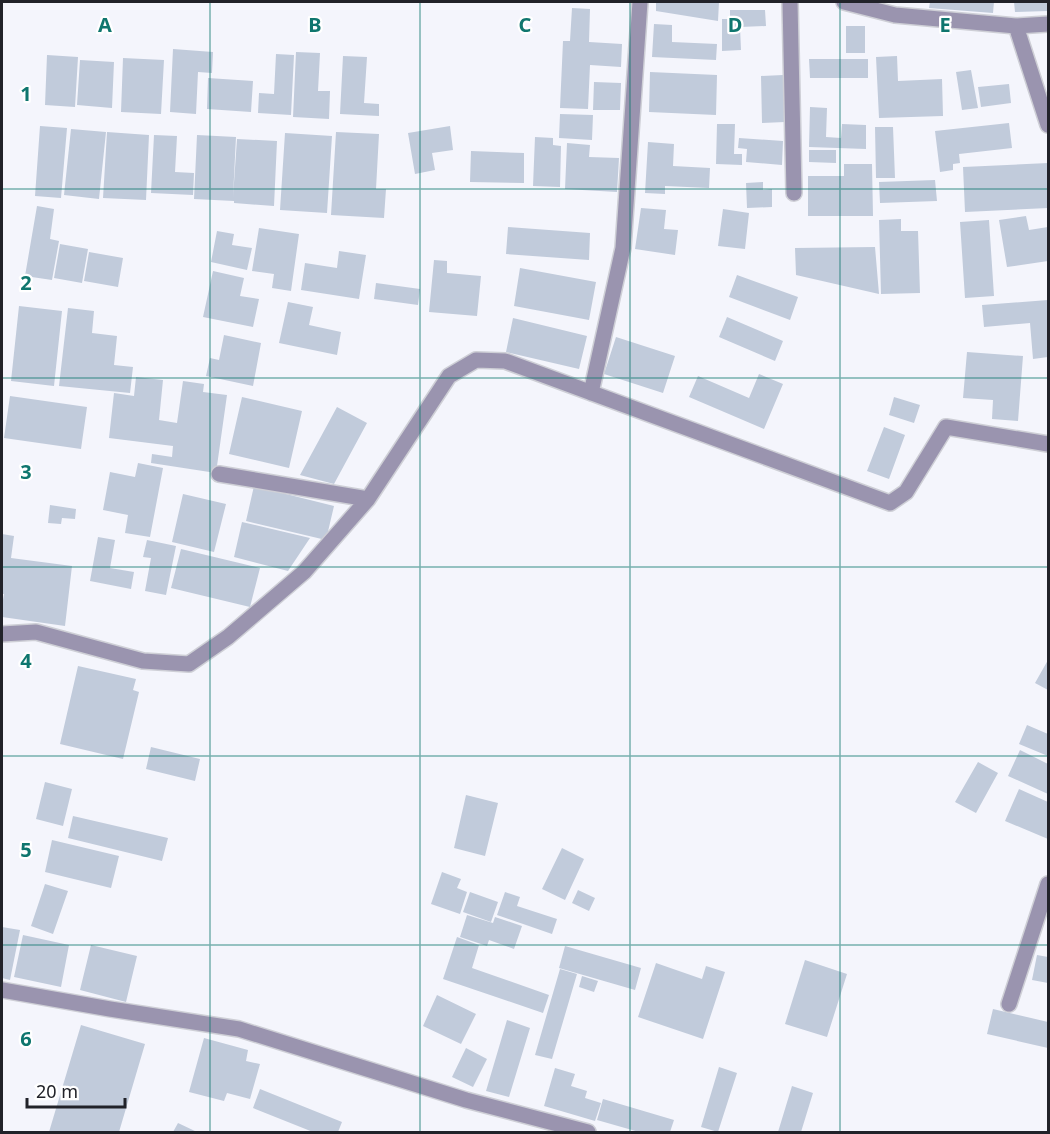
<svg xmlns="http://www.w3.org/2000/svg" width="1050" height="1134" viewBox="0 0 1050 1134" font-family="'Noto Sans',sans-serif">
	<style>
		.building { fill: #c1cbdb }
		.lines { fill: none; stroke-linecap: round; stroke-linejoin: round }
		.minor-casing { stroke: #cecfd6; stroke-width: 18 }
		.minor { stroke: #9a94af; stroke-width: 15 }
		.grid { fill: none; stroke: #0f766e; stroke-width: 1.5; stroke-opacity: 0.55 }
		.grid-label { font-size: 20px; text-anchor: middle; font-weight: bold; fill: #0f766e; stroke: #fff; stroke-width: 4.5; stroke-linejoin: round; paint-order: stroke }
	</style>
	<rect width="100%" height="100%" fill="#f4f5fc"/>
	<path class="building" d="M 656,2 L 719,2 L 718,21 L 656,11 Z
		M 930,2 L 994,2 L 993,13 L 929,8 Z
		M 1014,2 L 1048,2 L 1048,11 L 1015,12 Z
		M 572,8 L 590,9 L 589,42 L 622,44 L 621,67 L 590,65 L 588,109 L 560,108 L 563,41 L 570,41 Z
		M 730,10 L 765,10 L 766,26 L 740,27 L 741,50 L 722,51 L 722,19 L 730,19 Z
		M 654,24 L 672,25 L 672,42 L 717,44 L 716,60 L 652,57 Z
		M 846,26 L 865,26 L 865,53 L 846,53 Z
		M 173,49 L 213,52 L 212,73 L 198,72 L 196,114 L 170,112 Z
		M 296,52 L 320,53 L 318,91 L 330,91 L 329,119 L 293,117 Z
		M 276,54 L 294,55 L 291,115 L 258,113 L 259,93 L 274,94 Z
		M 47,55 L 78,57 L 75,107 L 45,105 Z
		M 343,56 L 367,57 L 364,103 L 379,104 L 379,116 L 340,114 Z
		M 897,56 L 898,81 L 942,79 L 943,116 L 879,118 L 876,57 Z
		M 123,58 L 164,60 L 161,114 L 121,112 Z
		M 809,59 L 868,59 L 868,78 L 810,78 Z
		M 80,60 L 114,62 L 112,108 L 77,105 Z
		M 971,70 L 978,108 L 962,110 L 956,72 Z
		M 650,72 L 717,75 L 716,115 L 649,112 Z
		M 783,75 L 785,122 L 762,123 L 761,76 Z
		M 208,78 L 253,81 L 251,112 L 207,109 Z
		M 594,82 L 621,83 L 620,110 L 593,110 Z
		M 1009,84 L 1011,103 L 981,107 L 978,87 Z
		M 810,107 L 827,108 L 826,137 L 841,138 L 842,124 L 866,125 L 866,149 L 809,147 Z
		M 560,114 L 593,115 L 592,140 L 559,138 Z
		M 1009,123 L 1012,148 L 959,154 L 960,163 L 953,164 L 953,170 L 940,172 L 935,131 Z
		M 717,124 L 735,124 L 734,154 L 742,154 L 742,165 L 716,164 Z
		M 40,126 L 67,128 L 61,198 L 35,196 Z
		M 450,126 L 453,150 L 432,153 L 435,170 L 415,174 L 408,133 Z
		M 875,127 L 893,127 L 895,178 L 876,178 Z
		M 71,129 L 106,132 L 99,199 L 64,195 Z
		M 107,132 L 149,135 L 146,200 L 103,198 Z
		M 336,132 L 379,134 L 376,189 L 386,189 L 384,218 L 331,215 Z
		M 285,133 L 332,136 L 327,213 L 280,210 Z
		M 154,135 L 177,136 L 175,172 L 194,173 L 193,195 L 151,193 Z
		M 197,135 L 236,137 L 233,197 L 237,139 L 277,141 L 274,206 L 234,203 L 234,201 L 194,199 Z
		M 535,137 L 553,138 L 553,145 L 561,146 L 560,187 L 533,186 Z
		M 739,138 L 783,141 L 782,165 L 746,162 L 747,149 L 738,148 Z
		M 648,142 L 674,144 L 673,166 L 710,168 L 709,188 L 665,186 L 665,194 L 645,193 Z
		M 567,143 L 590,145 L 589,157 L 619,158 L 617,192 L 565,189 Z
		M 809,150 L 836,150 L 836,163 L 809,162 Z
		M 471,151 L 524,153 L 524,183 L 470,182 Z
		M 1048,163 L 1048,208 L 965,212 L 963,167 Z
		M 844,164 L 872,164 L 873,216 L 808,216 L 808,176 L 844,176 Z
		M 935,180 L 937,201 L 880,203 L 879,182 Z
		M 763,182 L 763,190 L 772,189 L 772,207 L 747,208 L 746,183 Z
		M 37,206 L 54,209 L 50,239 L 59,241 L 52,280 L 25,276 Z
		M 641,208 L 666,210 L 664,229 L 678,230 L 675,255 L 635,249 Z
		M 723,209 L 749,213 L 745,249 L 718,246 Z
		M 1026,216 L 1029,230 L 1048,227 L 1048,261 L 1007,267 L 999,220 Z
		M 901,219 L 901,231 L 918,231 L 920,293 L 881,294 L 879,220 Z
		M 989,220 L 994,296 L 965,298 L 960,222 Z
		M 508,227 L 590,233 L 589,260 L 506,254 Z
		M 259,228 L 299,234 L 291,291 L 272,288 L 274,274 L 252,271 Z
		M 217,231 L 234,234 L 232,245 L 252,248 L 247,270 L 211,262 Z
		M 60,244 L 88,249 L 82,283 L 54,278 Z
		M 875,247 L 879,294 L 796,275 L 795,248 Z
		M 339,251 L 366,255 L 359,299 L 301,290 L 305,263 L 337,268 Z
		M 89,252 L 123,258 L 118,287 L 84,281 Z
		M 434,260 L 447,261 L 447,273 L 481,276 L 477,316 L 429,312 Z
		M 520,268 L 596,282 L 589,320 L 514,306 Z
		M 213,271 L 244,278 L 240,296 L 259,299 L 253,327 L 203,317 Z
		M 737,275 L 798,297 L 790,320 L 729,297 Z
		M 376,283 L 420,289 L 418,305 L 374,299 Z
		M 1048,300 L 1048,357 L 1033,359 L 1030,323 L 984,327 L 982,305 Z
		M 288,302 L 313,307 L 309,325 L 341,332 L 337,355 L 279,343 Z
		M 19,306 L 62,311 L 54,386 L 11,381 Z
		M 68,308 L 94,311 L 92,333 L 117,336 L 114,365 L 133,367 L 130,393 L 59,386 Z
		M 727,317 L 783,341 L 775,361 L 719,337 Z
		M 513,318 L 587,336 L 579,369 L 506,352 Z
		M 224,335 L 261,343 L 253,386 L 206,376 L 210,358 L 219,360 Z
		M 616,337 L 675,356 L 663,393 L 604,374 Z
		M 967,352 L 1023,356 L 1018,421 L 992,419 L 993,400 L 963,398 Z
		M 759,374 L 783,384 L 764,429 L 689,397 L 698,376 L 749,398 Z
		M 136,377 L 163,380 L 159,420 L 177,423 L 183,381 L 204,384 L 203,392 L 227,395 L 216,473 L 151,463 L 152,454 L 172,457 L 173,446 L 109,438 L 114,393 L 134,396 Z
		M 10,396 L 87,407 L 81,449 L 4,438 Z
		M 242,397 L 302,411 L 289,468 L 229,454 Z
		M 894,397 L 920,405 L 914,423 L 889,415 Z
		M 337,407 L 367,423 L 334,484 L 300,475 Z
		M 884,427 L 905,435 L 889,479 L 867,471 Z
		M 138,463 L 163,468 L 150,537 L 125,533 L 128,515 L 103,510 L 110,472 L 135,477 Z
		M 254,486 L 334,506 L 326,540 L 246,521 Z
		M 183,494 L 226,504 L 214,552 L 172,542 Z
		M 50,505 L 76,509 L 75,519 L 62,518 L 61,524 L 48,523 Z
		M 242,522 L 310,538 L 288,571 L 234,557 Z
		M 2,534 L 14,536 L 11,558 L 72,566 L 65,626 L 2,617 L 2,605 L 4,594 L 2,594 Z
		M 98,537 L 115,540 L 110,568 L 134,572 L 131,589 L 90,581 Z
		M 147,540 L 176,546 L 166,595 L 145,591 L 151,558 L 143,557 Z
		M 181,549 L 260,568 L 250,607 L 171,588 Z
		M 1048,660 L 1048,690 L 1035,683 Z
		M 78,666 L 136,679 L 133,690 L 139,692 L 123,759 L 60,744 Z
		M 1027,725 L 1048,734 L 1048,756 L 1019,744 Z
		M 151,747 L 200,759 L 195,781 L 146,769 Z
		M 1020,750 L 1048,764 L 1048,794 L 1008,776 Z
		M 978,762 L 998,773 L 976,813 L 955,802 Z
		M 45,782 L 72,789 L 63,826 L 36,819 Z
		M 1019,789 L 1048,802 L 1048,839 L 1005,821 Z
		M 466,795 L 498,803 L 485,856 L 454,848 Z
		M 73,816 L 168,838 L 162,861 L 68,838 Z
		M 52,840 L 119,856 L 111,888 L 45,872 Z
		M 562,848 L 584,859 L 565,900 L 542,889 Z
		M 442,872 L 461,879 L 457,888 L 467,892 L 460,914 L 431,904 Z
		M 45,884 L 68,891 L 53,934 L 31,926 Z
		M 578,890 L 595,898 L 589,911 L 572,903 Z
		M 470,892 L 498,902 L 491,922 L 463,912 Z
		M 505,892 L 520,897 L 517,906 L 557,919 L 552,934 L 497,915 Z
		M 467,915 L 493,923 L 495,917 L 522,926 L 514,949 L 489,940 L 487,946 L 460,937 Z
		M 2,927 L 20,930 L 10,980 L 2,978 Z
		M 23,935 L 69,945 L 61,987 L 14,977 Z
		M 457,937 L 479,945 L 472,968 L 549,995 L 543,1013 L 443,979 Z
		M 91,945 L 137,956 L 126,1002 L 80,990 Z
		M 565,946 L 641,968 L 635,990 L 559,968 Z
		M 1037,955 L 1048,957 L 1048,983 L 1032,980 Z
		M 805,960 L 847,974 L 827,1037 L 785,1024 Z
		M 656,963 L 702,979 L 706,966 L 725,972 L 703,1039 L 638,1017 Z
		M 560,969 L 577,974 L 552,1059 L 535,1055 Z
		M 582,976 L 598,981 L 594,992 L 579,987 Z
		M 437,995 L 476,1014 L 461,1044 L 423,1026 Z
		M 993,1009 L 1048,1022 L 1048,1048 L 987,1034 Z
		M 507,1020 L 530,1028 L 509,1097 L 486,1091 Z
		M 81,1025 L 145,1044 L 119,1132 L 49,1132 Z
		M 204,1038 L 248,1050 L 246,1061 L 260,1064 L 250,1099 L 227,1093 L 224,1101 L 189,1092 Z
		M 466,1048 L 487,1059 L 473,1087 L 452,1077 Z
		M 719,1067 L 737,1073 L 718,1132 L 701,1127 Z
		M 555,1068 L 575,1074 L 571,1086 L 587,1091 L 585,1098 L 601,1103 L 595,1121 L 544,1106 Z
		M 792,1086 L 813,1093 L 801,1132 L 778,1132 Z
		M 260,1089 L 342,1122 L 338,1132 L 313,1132 L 253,1108 Z
		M 603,1099 L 674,1120 L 670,1132 L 639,1132 L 597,1120 Z
		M 178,1123 L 197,1132 L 173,1132 Z"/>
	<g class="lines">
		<defs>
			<path id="minor" d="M 790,2 L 794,193
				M 844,2 L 895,15 L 1016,26 L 1048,24
				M 1016,26 L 1048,125
				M 591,393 L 623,248 L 640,2
				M 219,474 L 368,499
				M 2,634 L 36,632 L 143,661 L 189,664 L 228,637 L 304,572 L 368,499 L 449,376 L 476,360 L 505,361 L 890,503 L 906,492 L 946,427 L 1048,444
				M 2,990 L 110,1009 L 239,1029 L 466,1100 L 588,1132
				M 1009,1004 L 1048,884"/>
		</defs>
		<use href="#minor" class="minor-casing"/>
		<use href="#minor" class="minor"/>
	</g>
	<path class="grid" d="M 210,2 L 210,1132M 420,2 L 420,1132M 630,2 L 630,1132M 840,2 L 840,1132M 2,189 L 1048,189M 2,378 L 1048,378M 2,567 L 1048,567M 2,756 L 1048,756M 2,945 L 1048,945"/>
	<g class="grid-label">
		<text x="105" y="32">A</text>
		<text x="315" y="32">B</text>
		<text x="525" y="32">C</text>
		<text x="735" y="32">D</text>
		<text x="945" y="32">E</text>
		<text x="26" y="101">1</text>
		<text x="26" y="290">2</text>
		<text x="26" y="479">3</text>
		<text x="26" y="668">4</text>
		<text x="26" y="857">5</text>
		<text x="26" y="1046">6</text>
	</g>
	<rect width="1050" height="1134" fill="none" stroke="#212229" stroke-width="6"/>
	<path d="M27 1098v9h98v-9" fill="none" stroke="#212229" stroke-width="3"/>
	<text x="36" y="1098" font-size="18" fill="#212229" stroke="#ffffff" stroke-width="4.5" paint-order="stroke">20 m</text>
</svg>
